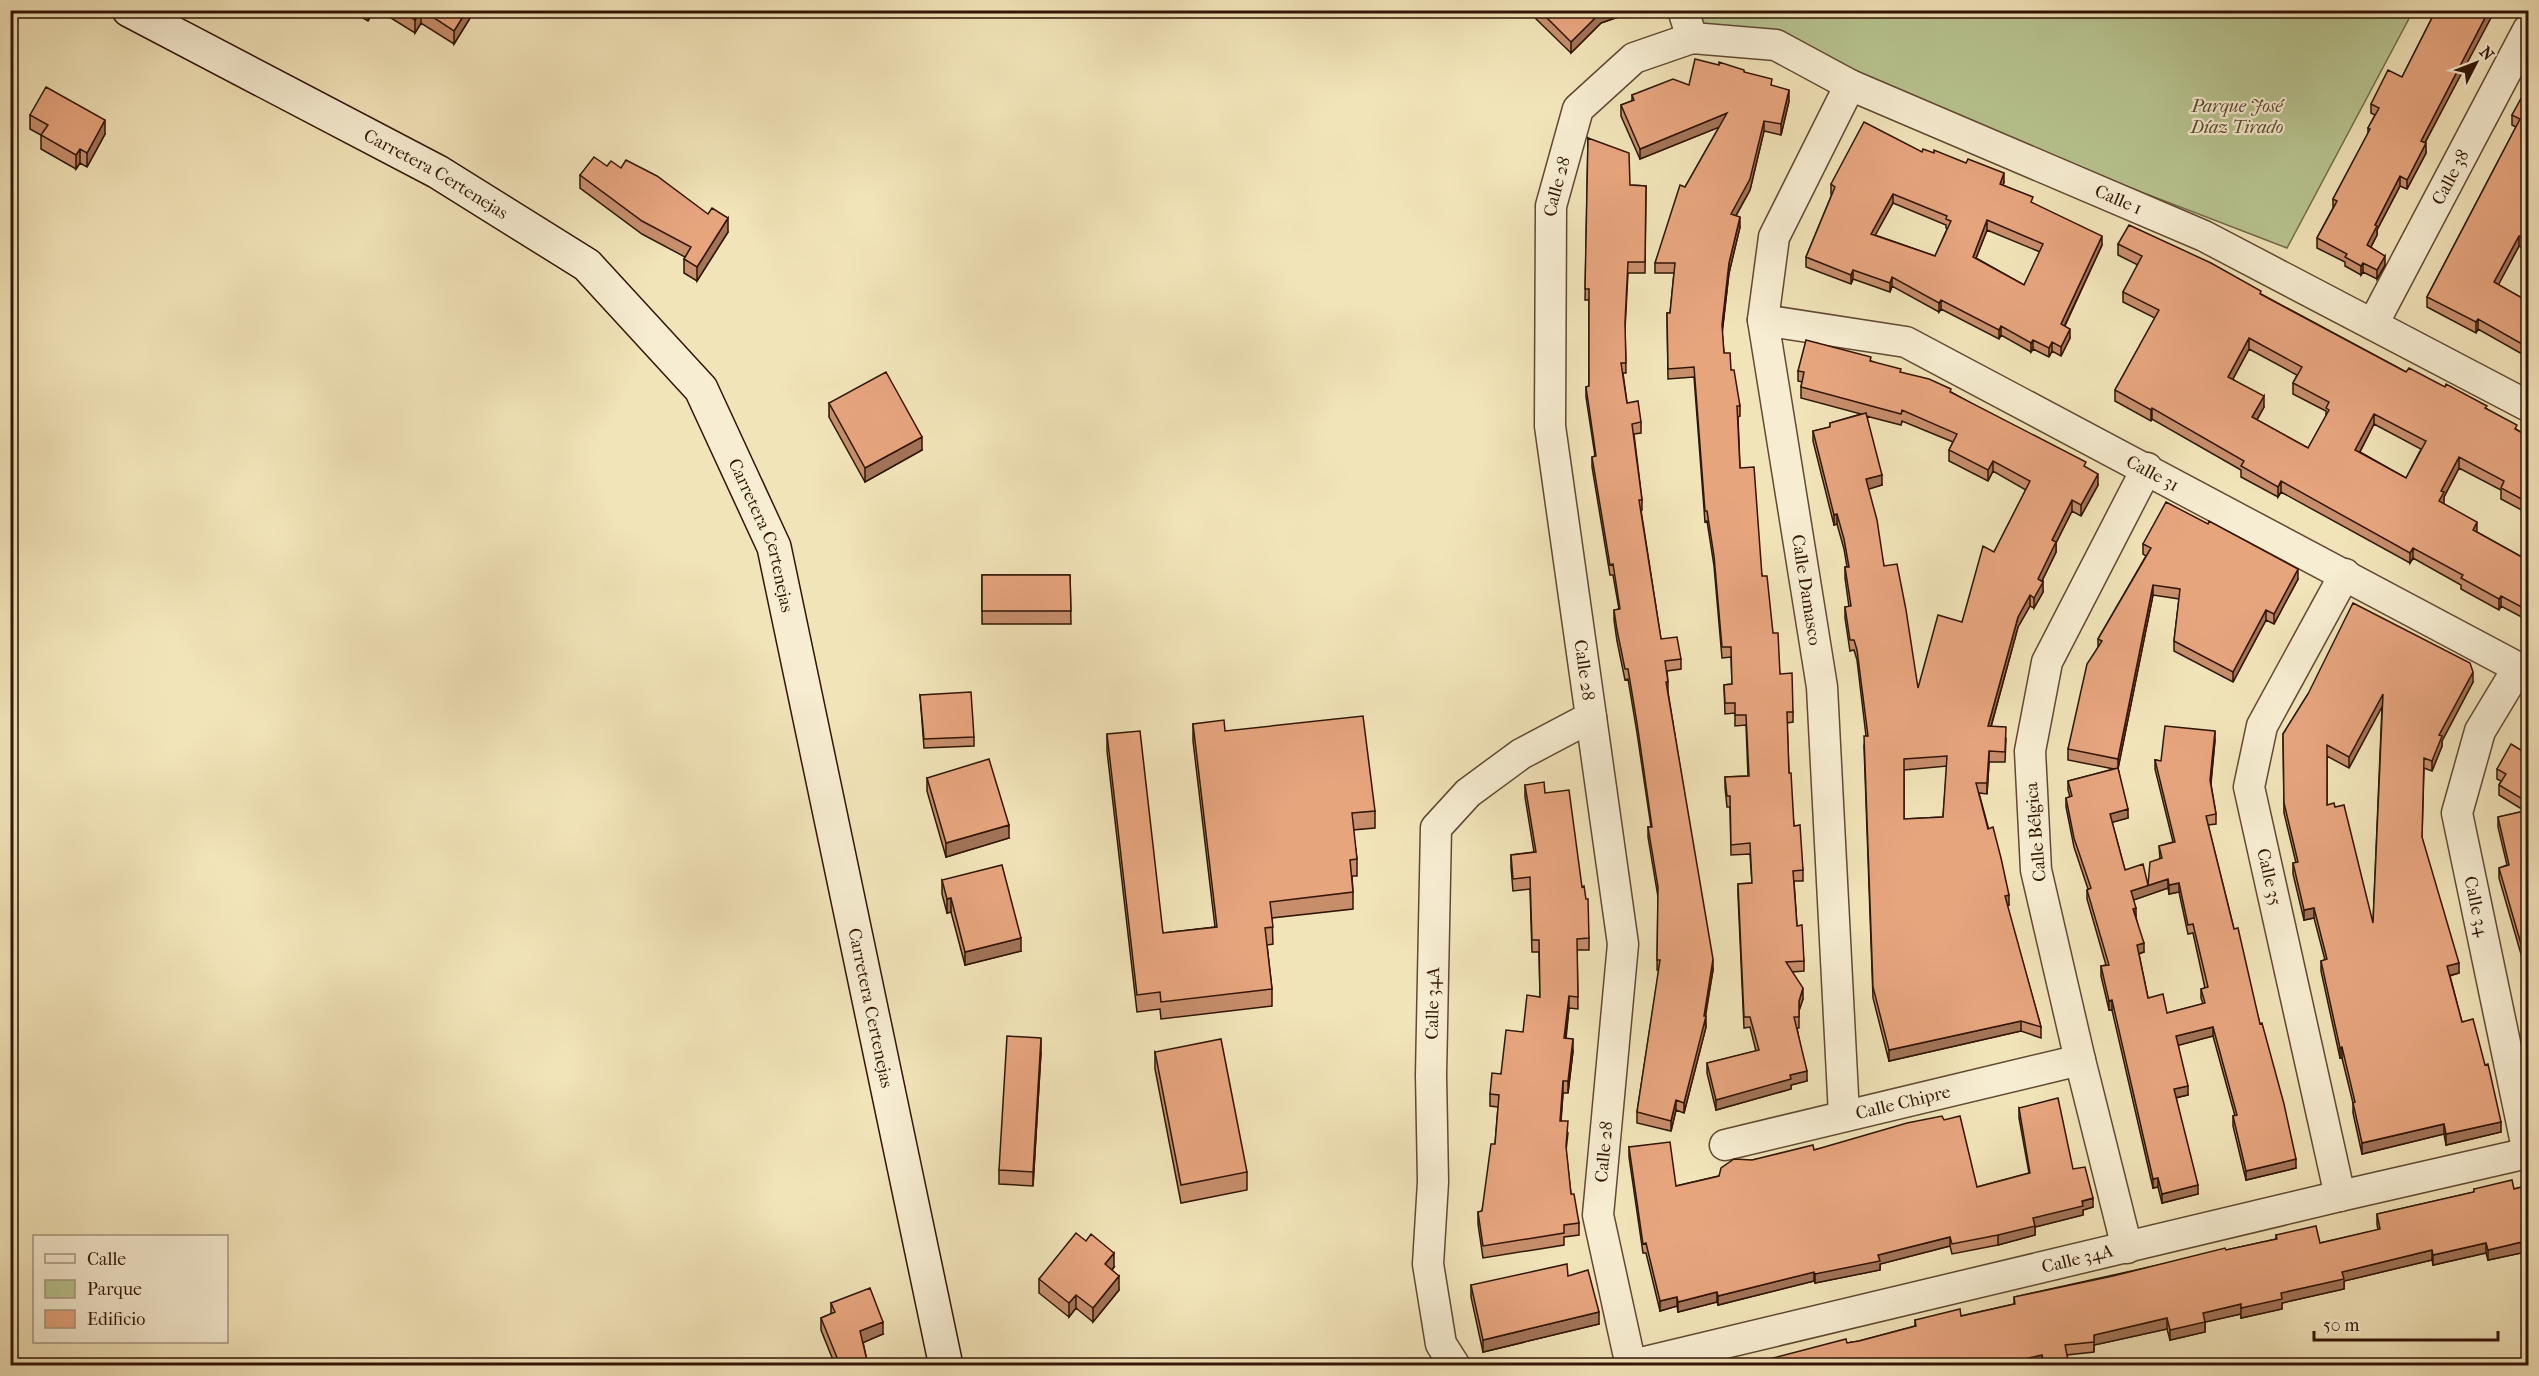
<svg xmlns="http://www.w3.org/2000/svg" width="2539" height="1376" viewBox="0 0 2539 1376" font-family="'IM FELL French Canon',serif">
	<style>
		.green { fill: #b8c591; stroke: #746d4b; stroke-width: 1.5 }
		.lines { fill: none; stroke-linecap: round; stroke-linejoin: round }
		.street-casing { stroke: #614932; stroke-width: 33 }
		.secondary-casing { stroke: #311505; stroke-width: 36 }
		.street { stroke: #f7edd2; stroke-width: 30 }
		.secondary { stroke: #f7edd2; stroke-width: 33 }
		.wall { fill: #c78e6c; stroke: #311505; stroke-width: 1.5; fill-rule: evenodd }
		.shaded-wall { fill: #a27458; stroke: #311505; stroke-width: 1.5 }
		.building { fill: #e7a57e; stroke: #311505; stroke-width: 1.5; fill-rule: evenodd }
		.labels { text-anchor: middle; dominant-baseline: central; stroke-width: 4.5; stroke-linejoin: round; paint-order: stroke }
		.park-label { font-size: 18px; font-style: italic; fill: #5a4a2f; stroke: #f7edd2 }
		.street-label { font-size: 18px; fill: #311505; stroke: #f7edd2 }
	</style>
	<rect width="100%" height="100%" fill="#f2e4b9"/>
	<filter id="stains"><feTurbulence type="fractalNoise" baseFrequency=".00333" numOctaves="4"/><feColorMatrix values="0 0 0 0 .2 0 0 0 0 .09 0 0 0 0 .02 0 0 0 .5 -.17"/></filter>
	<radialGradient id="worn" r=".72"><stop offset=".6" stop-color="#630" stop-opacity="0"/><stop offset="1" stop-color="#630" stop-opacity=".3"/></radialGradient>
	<path class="green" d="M 1686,11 L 2413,11 L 2287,248 L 1756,44 L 1692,38 Z"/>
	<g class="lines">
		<defs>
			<g id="street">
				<path d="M 1683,10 L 1692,38"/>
				<path id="s1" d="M 1763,320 L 1906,342 L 2528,673"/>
				<path id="s2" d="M 2373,324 L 2528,30"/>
				<path id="s3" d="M 2518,668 L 2480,731 L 2457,813 L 2528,1153"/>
				<path d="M 1844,1115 L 1822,687 L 1763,320 L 1774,237 L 1850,85"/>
				<path id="s4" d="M 1725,1145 L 2080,1060"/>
				<path d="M 2340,1196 L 2249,787 L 2262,726 L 2345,574"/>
				<path d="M 2127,1248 L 2080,1060 L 2036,870 L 2030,751 L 2047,662 L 2147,468"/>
				<path id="s5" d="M 1455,1366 L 1441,1344 L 1428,1264 L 1433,1182 L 1431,1075 L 1436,828 L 1468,793 L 1521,754 L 1591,717"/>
				<path id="s6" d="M 1628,1366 L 2340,1196 L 2528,1153"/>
				<path id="s7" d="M 1631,1366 L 1598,1215 L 1623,944 L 1550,426 L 1551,206 L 1578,109 L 1634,58 L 1692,38 L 1776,45 L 1850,85 L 2204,236 L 2528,406"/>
			</g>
			<g id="secondary">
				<path id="s8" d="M 129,10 L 438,172 L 587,265 L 701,389 L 774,547 L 946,1366"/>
			</g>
		</defs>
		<use href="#street" class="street-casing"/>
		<use href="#secondary" class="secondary-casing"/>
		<use href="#street" class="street"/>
		<use href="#secondary" class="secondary"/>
	</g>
	<path class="wall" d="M 349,10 L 374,10 L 368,21 Z
		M 378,10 L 475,10 L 454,44 L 421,23 L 415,33 Z
		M 1536,10 L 1638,10 L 1601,23 L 1571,53 L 1536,19 Z
		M 2436,10 L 2499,10 L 2497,16 L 2493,14 L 2489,20 L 2425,143 L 2426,153 L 2407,189 L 2400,186 L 2377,230 L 2377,235 L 2371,247 L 2385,265 L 2377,279 L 2363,272 L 2361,275 L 2345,266 L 2345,262 L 2317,248 L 2317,238 L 2333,208 L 2333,199 L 2368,134 L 2368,128 L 2375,115 L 2371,113 L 2371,104 L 2402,77 Z
		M 1744,72 L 1772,86 L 1789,101 L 1781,135 L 1764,131 L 1750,190 L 1736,216 L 1740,227 L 1729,273 L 1722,332 L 1724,353 L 1731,370 L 1740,406 L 1740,416 L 1738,417 L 1740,468 L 1762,576 L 1780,674 L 1793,712 L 1793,722 L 1787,723 L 1789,773 L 1794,826 L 1803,870 L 1803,881 L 1794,881 L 1797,926 L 1804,961 L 1804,971 L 1792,972 L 1803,999 L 1799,1010 L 1799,1028 L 1797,1028 L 1807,1081 L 1791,1085 L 1791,1089 L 1716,1110 L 1707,1073 L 1707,1063 L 1756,1051 L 1750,1027 L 1744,1028 L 1738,895 L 1738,884 L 1752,883 L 1750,854 L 1731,855 L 1730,807 L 1727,807 L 1725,787 L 1725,777 L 1748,776 L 1746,725 L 1735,726 L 1735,713 L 1725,714 L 1724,685 L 1732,684 L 1731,657 L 1722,658 L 1714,566 L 1707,521 L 1705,522 L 1694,377 L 1668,379 L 1667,313 L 1670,313 L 1674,273 L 1655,273 L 1655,263 L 1685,187 L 1719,127 L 1640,159 L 1621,116 L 1621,105 L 1632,101 L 1632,95 L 1689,85 Z
		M 2529,95 L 2529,251 L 2519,246 L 2498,285 L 2529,302 L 2529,358 L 2478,329 L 2476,333 L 2427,307 L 2427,297 L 2516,127 L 2512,125 L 2512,115 Z
		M 30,115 L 105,134 L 87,167 L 80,163 L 76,169 L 41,149 L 41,135 L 30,129 Z
		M 1588,138 L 1630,185 L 1646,186 L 1645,273 L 1628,273 L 1625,329 L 1626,373 L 1623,373 L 1627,403 L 1641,422 L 1641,433 L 1634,434 L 1642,500 L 1642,510 L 1641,510 L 1661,639 L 1681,659 L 1681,669 L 1667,671 L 1668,682 L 1668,692 L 1713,970 L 1705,1016 L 1706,1027 L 1684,1113 L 1676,1110 L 1671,1131 L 1637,1123 L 1637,1112 L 1659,970 L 1657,970 L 1658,897 L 1648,837 L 1648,827 L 1651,827 L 1637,733 L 1628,679 L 1625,680 L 1617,641 L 1614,620 L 1614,610 L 1619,609 L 1613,575 L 1610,575 L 1592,467 L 1592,457 L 1595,456 L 1586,397 L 1586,387 L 1589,386 L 1589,300 L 1585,300 Z
		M 1922,152 L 2004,182 L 2003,185 L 2102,245 L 2065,326 L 2070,338 L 2061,356 L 2052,351 L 2049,357 L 2033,349 L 2031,352 L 2001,335 L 1999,339 L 1941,309 L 1939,312 L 1892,286 L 1890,292 L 1853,279 L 1851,284 L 1806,267 L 1806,257 L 1832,194 L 1831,194 L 1831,184 ZM 1893,203 L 1946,225 L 1946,228 L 1947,229 L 1935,256 L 1875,235 ZM 1987,230 L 2040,252 L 2024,285 L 1976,258 Z
		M 607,166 L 621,168 L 728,232 L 697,281 L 684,273 L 684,259 L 685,257 L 642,234 L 580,188 L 580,175 Z
		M 2118,244 L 2261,294 L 2406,372 L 2487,409 L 2529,438 L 2529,514 L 2501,499 L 2501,490 L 2459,468 L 2444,497 L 2443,504 L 2477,532 L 2529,561 L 2529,621 L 2501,606 L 2499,610 L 2461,589 L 2461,585 L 2413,558 L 2410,563 L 2281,492 L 2278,497 L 2241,477 L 2241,470 L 2152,419 L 2151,421 L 2115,401 L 2115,390 L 2155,318 L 2123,302 L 2123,292 L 2138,265 L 2118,255 ZM 2249,349 L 2297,375 L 2293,383 L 2293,394 L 2326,411 L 2326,416 L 2308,448 L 2257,420 L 2264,407 L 2233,379 ZM 2374,424 L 2421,449 L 2406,478 L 2360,452 Z
		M 1871,361 L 1951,392 L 2086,468 L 2098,485 L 2081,516 L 2072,511 L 2056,543 L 2056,552 L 2042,581 L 2043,592 L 2034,608 L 2030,606 L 2018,627 L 1991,727 L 2006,738 L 2005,762 L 1989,762 L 1987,794 L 1979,793 L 2009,905 L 2007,906 L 2041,1027 L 2041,1038 L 2021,1031 L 1889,1061 L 1873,998 L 1864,746 L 1866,736 L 1857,660 L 1854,650 L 1850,651 L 1845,618 L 1845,607 L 1849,607 L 1845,578 L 1845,567 L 1847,567 L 1844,549 L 1837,524 L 1834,525 L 1813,441 L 1813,431 L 1830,427 L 1830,423 L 1861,414 L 1801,398 L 1801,387 L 1802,382 L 1798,381 L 1798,371 ZM 1866,416 L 1901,425 L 1902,421 L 1953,442 L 1949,450 L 1949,461 L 1988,481 L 1993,471 L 2026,490 L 1994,552 L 1962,622 L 1918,688 L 1884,566 L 1868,489 L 1882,485 ZM 1947,766 L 1943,817 L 1904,819 L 1904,770 Z
		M 829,403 L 922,450 L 865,482 L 829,417 Z
		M 2143,544 L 2298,579 L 2274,624 L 2266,620 L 2233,682 L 2174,651 L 2174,641 L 2179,599 L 2153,595 L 2118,768 L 2128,818 L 2112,822 L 2125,870 L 2148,885 L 2160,859 L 2159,846 L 2173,842 L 2155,769 L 2155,760 L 2161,761 L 2215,740 L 2211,784 L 2216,814 L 2216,824 L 2208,825 L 2234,929 L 2260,1024 L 2296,1168 L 2246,1180 L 2233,1126 L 2233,1116 L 2235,1116 L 2213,1036 L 2178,1045 L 2188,1095 L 2176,1098 L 2198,1194 L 2162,1203 L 2158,1187 L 2153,1188 L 2112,1010 L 2109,1010 L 2101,976 L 2101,966 L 2106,965 L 2087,899 L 2087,890 L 2088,889 L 2074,847 L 2066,807 L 2066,798 L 2070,797 L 2068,790 L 2068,781 L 2114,769 L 2068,760 L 2068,749 L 2098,647 L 2098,639 L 2146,556 L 2143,554 ZM 2168,888 L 2169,894 L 2179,892 L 2188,934 L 2193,933 L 2205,988 L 2201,989 L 2201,998 L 2203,1004 L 2167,1013 L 2148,998 L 2139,954 L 2144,952 L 2136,917 L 2133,900 Z
		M 982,575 L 1070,575 L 1071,624 L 982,624 Z
		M 2473,682 L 2442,741 L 2442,746 L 2432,771 L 2424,768 L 2422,838 L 2459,973 L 2450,976 L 2462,1022 L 2501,1132 L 2446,1145 L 2444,1134 L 2362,1154 L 2353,1113 L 2353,1103 L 2342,1058 L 2340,1058 L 2321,971 L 2321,961 L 2325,960 L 2314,918 L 2304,920 L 2293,874 L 2293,863 L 2296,863 L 2284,813 L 2283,734 L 2308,694 ZM 2382,706 L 2373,923 L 2327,805 L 2327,756 L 2349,768 Z
		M 920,695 L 974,737 L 974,746 L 924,748 Z
		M 1193,724 L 1225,731 L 1375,811 L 1375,828 L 1353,830 L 1357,859 L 1357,876 L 1352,876 L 1353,892 L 1353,909 L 1272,918 L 1273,944 L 1267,945 L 1272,989 L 1272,1006 L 1161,1019 L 1160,1009 L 1137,1012 L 1107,751 L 1107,734 L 1163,933 L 1215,927 L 1193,741 Z
		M 2529,755 L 2529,968 L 2528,967 L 2525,968 L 2499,878 L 2499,868 L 2507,865 L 2498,827 L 2498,817 L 2525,811 L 2499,795 L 2499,785 L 2501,781 L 2497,779 L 2497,769 Z
		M 927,778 L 1009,838 L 946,857 L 927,791 Z
		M 1525,785 L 1545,793 L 1589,938 L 1589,950 L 1577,950 L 1578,1009 L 1569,1008 L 1566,1039 L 1573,1051 L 1568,1093 L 1563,1093 L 1561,1121 L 1568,1133 L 1566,1151 L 1571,1194 L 1579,1223 L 1579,1235 L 1564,1237 L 1564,1245 L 1483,1258 L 1478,1224 L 1478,1212 L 1482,1211 L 1495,1144 L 1498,1107 L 1490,1106 L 1490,1094 L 1523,1032 L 1540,997 L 1539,952 L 1532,952 L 1530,889 L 1513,891 L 1511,867 L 1511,855 L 1534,852 L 1525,797 Z
		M 942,880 L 1021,951 L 965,965 L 951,912 L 947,913 L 942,894 Z
		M 1041,1052 L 1033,1186 L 999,1184 L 999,1170 Z
		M 1155,1052 L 1247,1172 L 1247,1190 L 1181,1203 L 1155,1069 Z
		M 2019,1108 L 2073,1169 L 2093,1207 L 2083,1210 L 2083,1215 L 2035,1227 L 2035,1235 L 1998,1245 L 1952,1254 L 1950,1246 L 1880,1264 L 1880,1270 L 1815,1283 L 1814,1281 L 1718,1305 L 1717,1302 L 1678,1312 L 1677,1306 L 1660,1311 L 1646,1253 L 1643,1253 L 1629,1157 L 1629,1147 L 1676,1186 L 1719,1176 L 1752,1160 L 1814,1150 L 1944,1120 L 1977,1187 L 2029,1173 L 2019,1118 Z
		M 2529,1185 L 2529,1237 L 2525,1238 L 2526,1252 L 2488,1260 L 2486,1253 L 2433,1265 L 2432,1260 L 2344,1281 L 2344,1289 L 2282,1303 L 2282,1309 L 2241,1318 L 2241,1314 L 2205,1322 L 2205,1332 L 2170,1340 L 2167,1329 L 2094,1345 L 2094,1352 L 2067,1355 L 2068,1365 L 2042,1365 L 1847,1343 L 1859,1341 L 1915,1326 L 1915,1320 L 1961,1316 L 2014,1304 L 2014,1297 L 2276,1239 L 2276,1235 L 2320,1243 L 2378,1230 L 2377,1224 L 2377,1214 L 2474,1192 L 2474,1189 L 2514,1189 Z
		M 1114,1267 L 1112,1270 L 1119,1290 L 1093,1322 L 1076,1308 L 1069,1317 L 1039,1293 L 1039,1279 Z
		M 1568,1276 L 1599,1324 L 1483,1352 L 1471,1297 L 1471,1285 Z
		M 831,1303 L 883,1334 L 863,1342 L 868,1365 L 835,1365 L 821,1330 L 821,1318 L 831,1314 Z"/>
	<path class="shaded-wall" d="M 368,10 L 374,10 L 368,21 Z
		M 421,10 L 421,23 L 415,33 L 415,20 Z
		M 467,10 L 475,10 L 454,44 L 454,31 Z
		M 1605,10 L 1638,10 L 1601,23 L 1571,53 L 1571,42 L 1601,12 Z
		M 2489,10 L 2493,10 L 2493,14 L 2421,150 L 2421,141 Z
		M 1789,90 L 1789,101 L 1781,135 L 1781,124 Z
		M 1727,113 L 1727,124 L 1640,159 L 1640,149 Z
		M 105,120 L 105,134 L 87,167 L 87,153 Z
		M 1764,121 L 1764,131 L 1750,190 L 1731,224 L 1731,214 Z
		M 2426,143 L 2426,153 L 2407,189 L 2407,180 Z
		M 80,149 L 80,163 L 76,169 L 76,155 Z
		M 2004,173 L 2004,182 L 2000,193 L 2000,184 Z
		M 2400,176 L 2400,186 L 2377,230 L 2377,235 L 2367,254 L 2367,245 L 2375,225 Z
		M 1893,194 L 1893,203 L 1871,243 L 1871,234 Z
		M 1740,217 L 1740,227 L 1729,273 L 1722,335 L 1722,325 L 1729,263 Z
		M 728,218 L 728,232 L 697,281 L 697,267 Z
		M 1987,220 L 1987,230 L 1973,266 L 1973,257 Z
		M 2102,236 L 2102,245 L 2061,333 L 2061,324 Z
		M 2519,236 L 2519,246 L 2494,293 L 2494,282 Z
		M 2385,256 L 2385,265 L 2377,279 L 2377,270 Z
		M 2363,263 L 2363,272 L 2361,275 L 2361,266 Z
		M 1853,270 L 1853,279 L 1851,284 L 1851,275 Z
		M 1892,277 L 1892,286 L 1890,292 L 1890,283 Z
		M 1941,300 L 1941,309 L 1939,312 L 1939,303 Z
		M 2478,319 L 2478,329 L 2476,333 L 2476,322 Z
		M 2001,326 L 2001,335 L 1999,339 L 1999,330 Z
		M 2070,329 L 2070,338 L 2061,356 L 2061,347 Z
		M 2249,338 L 2249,349 L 2228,388 L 2228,377 Z
		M 2033,340 L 2033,349 L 2031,352 L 2031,343 Z
		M 2052,342 L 2052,351 L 2049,357 L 2049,348 Z
		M 2264,396 L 2264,407 L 2252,428 L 2252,417 Z
		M 2152,408 L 2152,419 L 2151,421 L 2151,410 Z
		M 2374,414 L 2374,424 L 2355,461 L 2355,450 Z
		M 922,437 L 922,450 L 865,482 L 865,468 Z
		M 2459,457 L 2459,468 L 2444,497 L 2444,503 L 2439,512 L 2439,501 L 2441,491 Z
		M 1993,461 L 1993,471 L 1988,481 L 1988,470 Z
		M 2098,474 L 2098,485 L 2081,516 L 2081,505 Z
		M 1882,475 L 1882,485 L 1866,490 L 1866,479 Z
		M 2281,481 L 2281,492 L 2278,497 L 2278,487 Z
		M 2072,500 L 2072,511 L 2056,543 L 2056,552 L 2038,589 L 2038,579 L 2052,540 Z
		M 1837,514 L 1837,524 L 1834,525 L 1834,515 Z
		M 2477,522 L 2477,533 L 2473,530 Z
		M 2413,548 L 2413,558 L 2410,563 L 2410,553 Z
		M 2298,569 L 2298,579 L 2274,624 L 2274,614 Z
		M 2043,582 L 2043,592 L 2034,608 L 2034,598 Z
		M 2153,585 L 2153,595 L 2118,769 L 2118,759 Z
		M 2030,595 L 2030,606 L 2018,627 L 1988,737 L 1988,726 L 2018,617 Z
		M 2501,596 L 2501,606 L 2499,610 L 2499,599 Z
		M 2266,610 L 2266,620 L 2233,682 L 2233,672 Z
		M 2473,672 L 2473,682 L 2442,741 L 2442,746 L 2432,771 L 2432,761 L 2439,735 Z
		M 2383,694 L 2383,705 L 2349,768 L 2349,757 Z
		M 2215,731 L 2215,740 L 2210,790 L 2210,780 Z
		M 1989,751 L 1989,762 L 1987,794 L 1987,783 Z
		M 2128,809 L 2128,818 L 2110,823 L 2110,814 Z
		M 1009,825 L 1009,838 L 946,857 L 946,843 Z
		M 2168,879 L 2168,888 L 2131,901 L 2131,891 Z
		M 2179,883 L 2179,892 L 2169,894 L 2169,885 Z
		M 2009,895 L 2009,905 L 2005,906 L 2005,896 Z
		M 951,898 L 951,912 L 947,913 L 947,899 Z
		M 2136,908 L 2136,917 L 2133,909 Z
		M 2314,908 L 2314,918 L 2304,920 L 2304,910 Z
		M 1021,938 L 1021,951 L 965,965 L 965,952 Z
		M 2144,943 L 2144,952 L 2137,954 L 2137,945 Z
		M 2528,957 L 2528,967 L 2525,968 L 2525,958 Z
		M 1713,959 L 1713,970 L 1704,1026 L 1706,1016 L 1706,1027 L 1684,1113 L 1684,1103 L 1704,1016 Z
		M 2459,963 L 2459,973 L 2447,976 L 2447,966 Z
		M 1803,988 L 1803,999 L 1799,1011 L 1799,1001 Z
		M 1569,996 L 1569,1008 L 1564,1050 L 1564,1038 Z
		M 2112,1000 L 2112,1010 L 2109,1010 L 2109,1001 Z
		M 2021,1021 L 2021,1031 L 1889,1061 L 1889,1050 Z
		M 2213,1027 L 2213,1036 L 2176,1046 L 2176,1036 Z
		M 1041,1038 L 1041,1052 L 1033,1186 L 1033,1172 Z
		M 1573,1039 L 1573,1051 L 1568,1093 L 1568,1081 Z
		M 2342,1047 L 2342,1058 L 2340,1058 L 2340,1048 Z
		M 1807,1071 L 1807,1081 L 1791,1085 L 1791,1089 L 1716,1110 L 1716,1100 L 1790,1075 Z
		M 1563,1081 L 1563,1093 L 1560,1132 L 1560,1121 Z
		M 2188,1086 L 2188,1095 L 2174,1098 L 2174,1089 Z
		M 1676,1100 L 1676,1110 L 1671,1131 L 1671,1121 Z
		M 2501,1122 L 2501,1132 L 2446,1145 L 2446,1134 Z
		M 2444,1124 L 2444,1134 L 2362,1154 L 2362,1143 Z
		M 2296,1159 L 2296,1168 L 2246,1180 L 2246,1171 Z
		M 2158,1178 L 2158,1187 L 2153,1188 L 2153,1179 Z
		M 2198,1185 L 2198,1194 L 2162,1203 L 2162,1194 Z
		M 2093,1198 L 2093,1207 L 2083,1210 L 2083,1215 L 2035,1227 L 2035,1235 L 1998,1245 L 1998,1235 L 2033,1218 Z
		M 2529,1227 L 2529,1237 L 2523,1239 L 2523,1228 Z
		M 1950,1237 L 1950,1246 L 1880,1264 L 1880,1270 L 1815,1283 L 1815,1274 L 1878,1255 Z
		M 2526,1241 L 2526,1252 L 2488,1260 L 2488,1250 Z
		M 2486,1243 L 2486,1253 L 2433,1265 L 2433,1255 Z
		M 2432,1250 L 2432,1260 L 2344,1281 L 2344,1289 L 2282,1303 L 2282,1309 L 2241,1318 L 2241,1308 L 2281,1293 L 2342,1272 Z
		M 1114,1253 L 1114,1267 L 1105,1278 L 1105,1264 Z
		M 1814,1272 L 1814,1281 L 1718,1305 L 1718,1296 Z
		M 1119,1276 L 1119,1290 L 1093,1322 L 1093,1308 Z
		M 1717,1292 L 1717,1302 L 1678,1312 L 1678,1302 Z
		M 1076,1295 L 1076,1308 L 1069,1317 L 1069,1303 Z
		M 1677,1297 L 1677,1306 L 1660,1311 L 1660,1301 Z
		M 2241,1304 L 2241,1314 L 2205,1322 L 2205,1332 L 2170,1340 L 2170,1330 L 2203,1313 Z
		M 1599,1312 L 1599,1324 L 1483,1352 L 1483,1340 Z
		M 2167,1318 L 2167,1329 L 2094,1345 L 2094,1352 L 2094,1335 Z
		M 883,1322 L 883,1334 L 860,1344 L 860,1331 Z
		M 2042,1355 L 2042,1365 L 1996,1365 Z
		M 2068,1360 L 2068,1365 L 2045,1365 Z"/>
	<path class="building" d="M 399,10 L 421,10 L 415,20 Z
		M 422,10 L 467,10 L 454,31 Z
		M 1539,10 L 1605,10 L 1601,12 L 1571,42 Z
		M 2436,10 L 2489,10 L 2421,141 L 2426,143 L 2407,180 L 2400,176 L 2375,225 L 2377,226 L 2367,245 L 2385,256 L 2377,270 L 2363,263 L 2361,266 L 2345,257 L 2347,254 L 2317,238 L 2337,201 L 2333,199 L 2370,129 L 2368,128 L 2379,108 L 2371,104 L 2388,70 L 2402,77 Z
		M 1695,59 L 1719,65 L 1719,62 L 1744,70 L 1744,72 L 1772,79 L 1771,85 L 1789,90 L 1781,124 L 1764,121 L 1750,179 L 1731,214 L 1740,217 L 1729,263 L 1722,325 L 1724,353 L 1730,353 L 1731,370 L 1734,370 L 1740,406 L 1737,406 L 1740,468 L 1754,467 L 1762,576 L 1767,576 L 1773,633 L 1778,633 L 1780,674 L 1792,673 L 1793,712 L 1787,712 L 1789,773 L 1791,773 L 1794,826 L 1800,825 L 1803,870 L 1793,871 L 1797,926 L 1802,925 L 1804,961 L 1786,962 L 1803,988 L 1799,1001 L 1799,1017 L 1794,1017 L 1807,1071 L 1790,1075 L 1791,1079 L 1716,1100 L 1707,1063 L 1759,1050 L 1750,1017 L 1744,1017 L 1738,884 L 1752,883 L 1750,843 L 1731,845 L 1730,796 L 1727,796 L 1725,777 L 1749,776 L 1746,715 L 1735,715 L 1735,703 L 1725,703 L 1724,685 L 1732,684 L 1731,647 L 1722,647 L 1714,556 L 1707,511 L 1705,511 L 1694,367 L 1668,369 L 1667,313 L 1670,313 L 1675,263 L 1655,263 L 1680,185 L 1685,187 L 1727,113 L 1640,149 L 1621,105 L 1634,100 L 1632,95 L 1673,79 L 1689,85 Z
		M 46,87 L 105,120 L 87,153 L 80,149 L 76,155 L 41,135 L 48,125 L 30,115 Z
		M 2524,93 L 2529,95 L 2529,241 L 2519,236 L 2494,282 L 2529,302 L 2529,348 L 2478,319 L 2476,322 L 2427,297 L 2520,119 L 2512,115 Z
		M 1864,122 L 1922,152 L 1923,149 L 1934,153 L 1934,150 L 1966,163 L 1968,159 L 2004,173 L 2000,184 L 2033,197 L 2031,202 L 2102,236 L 2061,324 L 2070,329 L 2061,347 L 2052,342 L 2049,348 L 2033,340 L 2031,343 L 2001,326 L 1999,330 L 1941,300 L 1939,303 L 1892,277 L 1890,283 L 1853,270 L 1851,275 L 1806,257 L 1835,187 L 1831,184 ZM 1893,194 L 1947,216 L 1946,219 L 1951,221 L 1935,256 L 1871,234 ZM 1987,220 L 2043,244 L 2024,285 L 1973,257 Z
		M 1588,138 L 1629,153 L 1630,185 L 1646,186 L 1645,262 L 1628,262 L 1625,323 L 1626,363 L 1621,363 L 1627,403 L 1638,401 L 1641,422 L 1632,424 L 1642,500 L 1639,500 L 1661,639 L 1677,637 L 1681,659 L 1665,661 L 1668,682 L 1666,682 L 1713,959 L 1704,1016 L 1706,1016 L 1684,1103 L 1676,1100 L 1671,1121 L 1637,1112 L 1660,960 L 1657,960 L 1658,887 L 1648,827 L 1652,827 L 1637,723 L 1628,669 L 1625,669 L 1617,630 L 1614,610 L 1620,609 L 1613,564 L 1610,565 L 1592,457 L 1596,456 L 1586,387 L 1589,386 L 1589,289 L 1585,289 Z
		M 594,157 L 607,166 L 611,161 L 621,168 L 626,160 L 657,176 L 708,214 L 712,208 L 728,218 L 697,267 L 684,259 L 691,247 L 642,221 L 580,175 Z
		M 2129,225 L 2211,263 L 2261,291 L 2260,294 L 2406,372 L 2409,368 L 2445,387 L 2446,384 L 2487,406 L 2485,408 L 2517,425 L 2515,429 L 2524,434 L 2523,436 L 2529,438 L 2529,503 L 2501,488 L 2504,481 L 2459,457 L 2441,491 L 2444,492 L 2439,501 L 2477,522 L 2473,530 L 2529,561 L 2529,611 L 2501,596 L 2499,599 L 2461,578 L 2463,575 L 2413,548 L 2410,553 L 2281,481 L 2278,487 L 2241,466 L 2244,461 L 2152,408 L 2151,410 L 2115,390 L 2159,310 L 2123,292 L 2142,256 L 2118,244 ZM 2249,338 L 2302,367 L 2293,383 L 2329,402 L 2326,408 L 2329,410 L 2308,448 L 2252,417 L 2264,396 L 2228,377 ZM 2374,414 L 2426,441 L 2406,478 L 2355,450 Z
		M 1806,340 L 1871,357 L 1870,361 L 1901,369 L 1900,372 L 1929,379 L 1951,389 L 1950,392 L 2086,462 L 2084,466 L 2098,474 L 2081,505 L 2072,500 L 2052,540 L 2056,542 L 2038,579 L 2043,582 L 2034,598 L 2030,595 L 2018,617 L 1988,726 L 2006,727 L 2005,752 L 1989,751 L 1987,783 L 1976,783 L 1988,829 L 1993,827 L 2001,858 L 2009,895 L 2005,896 L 2041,1027 L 2021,1021 L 1889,1050 L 1873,987 L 1864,736 L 1868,736 L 1857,650 L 1854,640 L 1850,640 L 1845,607 L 1851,606 L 1845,567 L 1849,567 L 1844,539 L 1837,514 L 1834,515 L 1813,431 L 1830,427 L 1830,423 L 1866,413 L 1882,475 L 1866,479 L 1877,520 L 1884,566 L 1897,564 L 1906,610 L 1918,688 L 1938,615 L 1962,622 L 1983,546 L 1994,552 L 2030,481 L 1993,461 L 1988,470 L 1949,450 L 1957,434 L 1902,410 L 1901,414 L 1801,387 L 1804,372 L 1798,371 ZM 1947,756 L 1943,817 L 1904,819 L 1904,759 Z
		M 886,372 L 922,437 L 865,468 L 829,403 Z
		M 2166,502 L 2208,524 L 2209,521 L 2298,569 L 2274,614 L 2266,610 L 2233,672 L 2174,641 L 2180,589 L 2153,585 L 2118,759 L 2068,749 L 2087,664 L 2102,641 L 2098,639 L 2151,548 L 2143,544 Z
		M 982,575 L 1070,575 L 1071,611 L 982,611 Z
		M 2353,603 L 2470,663 L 2473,672 L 2439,735 L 2442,736 L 2432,761 L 2424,758 L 2422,837 L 2459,963 L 2447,966 L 2462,1022 L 2473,1019 L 2485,1065 L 2488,1064 L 2501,1122 L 2446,1134 L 2444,1124 L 2362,1143 L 2353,1103 L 2355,1102 L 2342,1047 L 2340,1048 L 2321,961 L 2327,959 L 2314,908 L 2304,910 L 2293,863 L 2298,862 L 2284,803 L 2283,734 L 2308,694 ZM 2383,694 L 2373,923 L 2344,805 L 2335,807 L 2334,803 L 2327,805 L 2327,745 L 2349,757 Z
		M 971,692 L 974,737 L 924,739 L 920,695 Z
		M 1363,716 L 1375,811 L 1352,813 L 1357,859 L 1350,860 L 1353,892 L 1270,902 L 1273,927 L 1265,928 L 1272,989 L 1161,1002 L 1160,992 L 1137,995 L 1107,734 L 1140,731 L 1163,933 L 1217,927 L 1193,724 L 1224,720 L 1225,731 Z
		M 2165,726 L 2215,731 L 2210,780 L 2216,814 L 2206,816 L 2234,929 L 2238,928 L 2260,1024 L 2262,1023 L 2284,1104 L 2296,1159 L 2246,1171 L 2233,1116 L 2237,1115 L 2213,1027 L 2176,1036 L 2188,1086 L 2174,1089 L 2198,1185 L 2162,1194 L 2158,1178 L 2153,1179 L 2112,1000 L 2109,1001 L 2101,966 L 2109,965 L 2087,890 L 2091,888 L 2074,838 L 2066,798 L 2072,796 L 2068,781 L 2118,768 L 2128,809 L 2110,814 L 2125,870 L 2143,864 L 2148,885 L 2150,862 L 2162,858 L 2159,846 L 2175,842 L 2155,760 L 2161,761 ZM 2168,879 L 2169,885 L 2179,883 L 2188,925 L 2193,924 L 2208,987 L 2201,989 L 2205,1003 L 2167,1013 L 2163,994 L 2148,998 L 2137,945 L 2144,943 L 2133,909 L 2136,908 L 2131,891 Z
		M 2511,744 L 2529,755 L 2529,803 L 2499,785 L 2506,774 L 2497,769 Z
		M 989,759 L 1009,825 L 946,843 L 927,778 Z
		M 1544,782 L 1545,793 L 1569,790 L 1582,887 L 1584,886 L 1586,899 L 1588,899 L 1589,938 L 1577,939 L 1578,997 L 1569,996 L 1564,1038 L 1573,1039 L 1568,1081 L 1563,1081 L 1560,1121 L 1568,1121 L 1566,1146 L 1571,1194 L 1574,1194 L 1579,1223 L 1564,1225 L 1564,1233 L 1483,1246 L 1478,1212 L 1482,1211 L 1491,1144 L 1495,1144 L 1499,1095 L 1490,1094 L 1492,1073 L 1501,1074 L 1506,1030 L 1523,1032 L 1527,995 L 1540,997 L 1539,940 L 1532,940 L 1530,877 L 1513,879 L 1511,855 L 1536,852 L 1525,785 Z
		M 2529,810 L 2529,838 L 2528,839 L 2529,839 L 2529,958 L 2528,957 L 2525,958 L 2499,868 L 2509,865 L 2498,817 Z
		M 1002,865 L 1021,938 L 965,952 L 951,898 L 947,899 L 942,880 Z
		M 1007,1036 L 1041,1038 L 1033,1172 L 999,1170 Z
		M 1221,1039 L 1247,1172 L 1181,1185 L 1155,1052 Z
		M 2058,1098 L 2073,1169 L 2085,1167 L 2093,1198 L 2082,1201 L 2083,1206 L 2033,1218 L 2035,1226 L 1998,1235 L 1952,1244 L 1950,1237 L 1878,1255 L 1880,1261 L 1815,1274 L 1814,1272 L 1718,1296 L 1717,1292 L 1678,1302 L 1677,1297 L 1660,1301 L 1646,1243 L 1643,1244 L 1629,1147 L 1670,1142 L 1676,1186 L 1719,1176 L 1721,1168 L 1734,1159 L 1752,1160 L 1813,1145 L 1814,1150 L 1907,1123 L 1942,1116 L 1944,1120 L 1960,1116 L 1977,1187 L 2030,1173 L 2019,1108 Z
		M 2512,1180 L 2514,1189 L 2529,1185 L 2529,1227 L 2523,1228 L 2526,1241 L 2488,1250 L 2486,1243 L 2433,1255 L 2432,1250 L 2342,1272 L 2344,1279 L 2281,1293 L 2282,1299 L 2241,1308 L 2241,1304 L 2203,1313 L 2205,1322 L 2170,1330 L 2167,1318 L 2094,1335 L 2094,1342 L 2065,1345 L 2068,1360 L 2045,1365 L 2042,1355 L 1996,1365 L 1746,1365 L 1846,1339 L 1847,1343 L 1859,1341 L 1916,1326 L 1915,1320 L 1960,1309 L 1961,1316 L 2015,1304 L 2014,1297 L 2113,1276 L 2225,1248 L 2226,1250 L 2277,1239 L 2276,1235 L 2316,1226 L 2320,1243 L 2380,1229 L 2377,1214 L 2474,1192 L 2474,1189 Z
		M 1076,1233 L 1086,1241 L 1091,1234 L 1114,1253 L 1105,1264 L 1119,1276 L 1093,1308 L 1076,1295 L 1069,1303 L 1039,1279 Z
		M 1567,1264 L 1568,1276 L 1588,1270 L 1599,1312 L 1483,1340 L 1471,1285 Z
		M 870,1288 L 883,1322 L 860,1331 L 868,1365 L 840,1365 L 821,1318 L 835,1312 L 831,1303 Z"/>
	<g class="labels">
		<g class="park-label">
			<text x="2237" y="106">Parque José<tspan x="2237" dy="21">Díaz Tirado</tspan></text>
		</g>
		<g class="street-label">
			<text stroke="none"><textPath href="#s8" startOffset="348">Carretera Certenejas</textPath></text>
			<text stroke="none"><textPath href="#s2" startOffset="166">Calle 38</textPath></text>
			<text stroke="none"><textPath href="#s7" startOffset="1190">Calle 28</textPath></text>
			<text stroke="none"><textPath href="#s7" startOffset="1868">Calle 1</textPath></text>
			<text stroke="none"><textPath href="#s1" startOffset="424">Calle 31</textPath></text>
			<text stroke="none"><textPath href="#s8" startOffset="852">Carretera Certenejas</textPath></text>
			<text transform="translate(1806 590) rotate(81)">Calle Damasco</text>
			<text transform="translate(1584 670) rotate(82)">Calle 28</text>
			<text transform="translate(2036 832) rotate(-95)">Calle Bélgica</text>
			<text transform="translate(2269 877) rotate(77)">Calle 35</text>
			<text stroke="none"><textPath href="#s3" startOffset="254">Calle 34</textPath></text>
			<text stroke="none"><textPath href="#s5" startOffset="368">Calle 34A</textPath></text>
			<text stroke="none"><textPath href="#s8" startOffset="1338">Carretera Certenejas</textPath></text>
			<text stroke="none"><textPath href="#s4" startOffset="183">Calle Chipre</textPath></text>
			<text stroke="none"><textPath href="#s7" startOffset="218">Calle 28</textPath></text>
			<text stroke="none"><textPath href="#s6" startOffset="462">Calle 34A</textPath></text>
		</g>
	</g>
	<rect width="2539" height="1376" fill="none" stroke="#f2e4b9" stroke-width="36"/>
	<rect x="12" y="12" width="2515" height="1352" fill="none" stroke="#311505" stroke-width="3"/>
	<rect x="18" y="18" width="2503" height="1340" fill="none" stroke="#311505" stroke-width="1.5"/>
	<rect x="33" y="1235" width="195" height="108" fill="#f7edd2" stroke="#a89780" stroke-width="1.5"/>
	<rect x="45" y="1254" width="30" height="9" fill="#f7edd2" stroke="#a89780" stroke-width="1.5"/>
	<text x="87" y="1265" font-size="18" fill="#311505">Calle</text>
	<rect x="45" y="1280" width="30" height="18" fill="#b8c591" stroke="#a89780" stroke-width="1.5"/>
	<text x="87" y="1295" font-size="18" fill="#311505">Parque</text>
	<rect x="45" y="1310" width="30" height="18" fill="#e7a57e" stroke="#a89780" stroke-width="1.5"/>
	<text x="87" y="1325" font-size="18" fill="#311505">Edificio</text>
	<g transform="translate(2476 63) rotate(48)" stroke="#f7edd2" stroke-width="4.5" paint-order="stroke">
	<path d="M0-4.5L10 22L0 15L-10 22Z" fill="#311505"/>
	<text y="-9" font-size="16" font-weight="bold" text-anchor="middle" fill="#311505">N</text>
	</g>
	<path d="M2314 1331v9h184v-9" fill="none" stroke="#311505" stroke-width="3"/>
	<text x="2323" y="1331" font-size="18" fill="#311505" stroke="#f7edd2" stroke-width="4.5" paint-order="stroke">50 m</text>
	<rect width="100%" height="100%" filter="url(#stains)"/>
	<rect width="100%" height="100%" fill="url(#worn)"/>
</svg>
